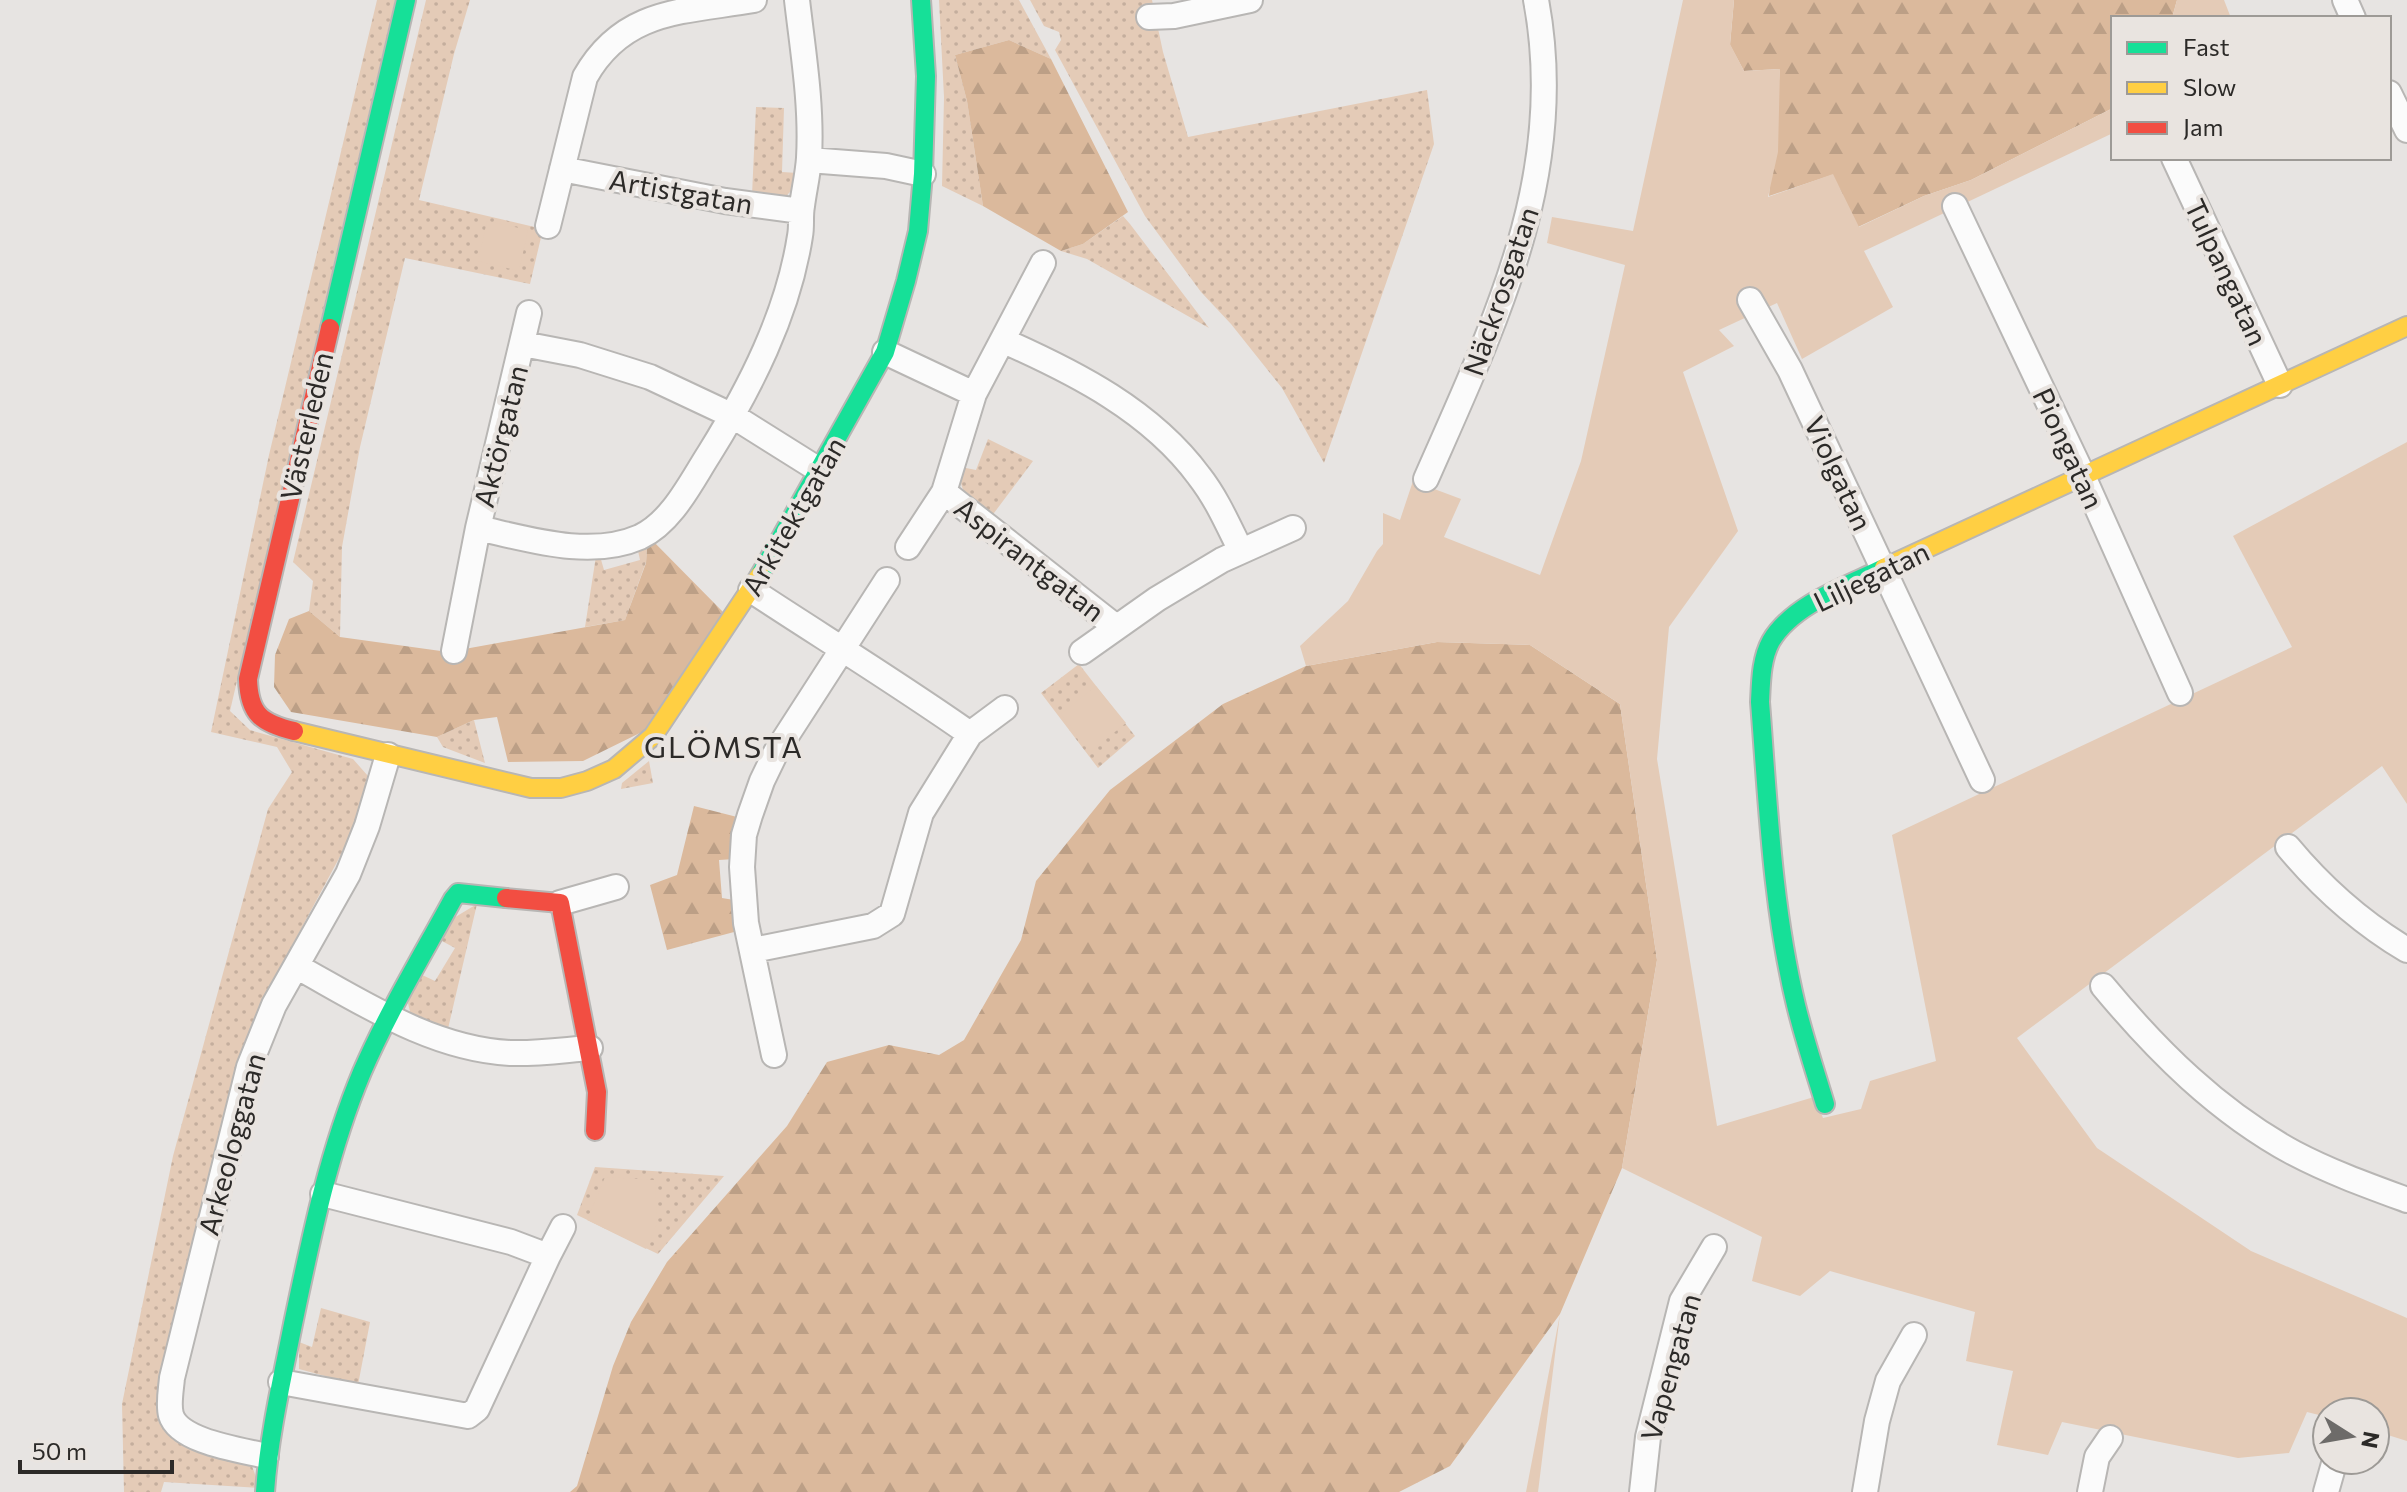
<svg xmlns="http://www.w3.org/2000/svg" width="2407" height="1492" viewBox="0 0 2407 1492" font-family="Commissioner,sans-serif">
	<style>
		.grass { fill: url(#grass-dots) }
		.forest { fill: url(#forest-firs) }
		.park { fill: #e4cbb7 }
		.lines { fill: none; stroke-linecap: round; stroke-linejoin: round }
		.street-casing { stroke: #b8b6b4; stroke-width: 28 }
		.fast-casing { stroke: #b8b6b4; stroke-width: 22 }
		.slow-casing { stroke: #b8b6b4; stroke-width: 22 }
		.jam-casing { stroke: #b8b6b4; stroke-width: 22 }
		.street { stroke: #fbfbfb; stroke-width: 24 }
		.fast { stroke: #16e098; stroke-width: 18 }
		.slow { stroke: #ffcf43; stroke-width: 18 }
		.jam { stroke: #f24e42; stroke-width: 18 }
		.labels { text-anchor: middle; dominant-baseline: central; stroke-width: 8; stroke-linejoin: round; paint-order: stroke }
		.street-label { font-size: 28px; fill: #2c2a28; stroke: #e9e4e0 }
		.neighbourhood-label { font-size: 30px; letter-spacing: 2px; fill: #2c2a28; stroke: #e9e4e0 }
	</style>
	<defs>
		<pattern id="grass-dots" width="8" height="8" patternUnits="userSpaceOnUse" patternTransform="scale(2)"><rect width="8" height="8" fill="#e4cbb7"/><path d="M2 2h.1M6 6h.1" fill="none" stroke="#c4ae9d" stroke-width="1.8" stroke-linecap="round"/></pattern>
		<pattern id="forest-firs" width="22" height="20" patternUnits="userSpaceOnUse" patternTransform="scale(2)"><rect width="22" height="20" fill="#dbb99c"/><path d="M5 1l3.5 6h-7zM16 11l3.5 6h-7z" fill="#bc9f86"/></pattern>
	</defs>
	<rect width="100%" height="100%" fill="#e7e4e2"/>
	<path class="grass" d="M 377,0 L 395,0 L 230,711 L 250,730 L 353,759 L 368,776 L 352,834 L 271,985 L 245,1046 L 164,1404 L 249,1458 L 260,1488 L 164,1482 L 161,1492 L 124,1492 L 122,1404 L 173,1156 L 268,809 L 292,772 L 277,747 L 211,732 L 269,455 Z
		M 426,0 L 470,0 L 454,54 L 419,200 L 543,229 L 530,284 L 405,258 L 360,447 L 342,547 L 340,637 L 309,611 L 313,581 L 293,562 Z
		M 939,0 L 1019,0 L 1051,59 L 1009,40 L 955,55 L 967,101 L 983,206 L 942,186 L 944,97 Z
		M 1030,0 L 1152,0 L 1163,52 L 1188,137 L 1427,90 L 1434,144 L 1324,463 L 1282,388 L 1231,324 L 1201,292 L 1145,216 L 1055,50 L 1061,40 L 1059,32 L 1044,26 Z
		M 756,107 L 784,108 L 782,172 L 798,173 L 797,185 L 786,196 L 752,195 Z
		M 1123,216 L 1130,224 L 1209,328 L 1087,259 L 1061,251 L 1083,244 Z
		M 988,439 L 1033,461 L 991,517 C 972,501 957,495 961,467 L 976,470 Z
		M 648,536 L 646,562 L 625,620 L 585,627 L 596,556 L 600,556 L 604,570 L 640,560 L 637,546 Z
		M 1079,664 L 1135,736 L 1098,768 L 1041,693 Z
		M 474,720 L 485,763 L 443,747 L 437,737 Z
		M 649,761 L 653,783 L 621,789 L 622,783 Z
		M 477,904 L 447,1033 L 411,1016 L 408,1003 L 420,974 L 435,981 L 455,948 L 440,940 L 452,919 Z
		M 595,1167 L 724,1176 L 658,1254 L 577,1215 Z
		M 321,1308 L 370,1322 L 358,1385 L 299,1369 L 299,1342 L 312,1347 Z"/>
	<path class="forest" d="M 1734,0 L 2177,0 L 2172,18 L 2113,18 L 2113,108 L 1971,180 L 1924,196 L 1858,227 L 1832,175 L 1769,196 L 1780,69 L 1744,71 L 1730,45 Z
		M 1009,40 L 1051,59 L 1128,212 L 1083,244 L 1061,251 L 983,206 L 967,101 L 955,55 Z
		M 648,536 L 723,612 L 646,730 L 583,761 L 508,762 L 497,717 L 474,720 L 437,737 L 291,712 L 274,687 L 275,655 L 289,619 L 309,611 L 340,637 L 448,652 L 625,620 L 646,563 Z
		M 1437,642 L 1530,645 L 1620,704 L 1657,960 L 1622,1168 L 1560,1314 L 1450,1466 L 1399,1492 L 570,1492 L 577,1486 L 613,1366 L 631,1322 L 667,1262 L 787,1126 L 827,1062 L 889,1045 L 939,1055 L 964,1040 L 1021,940 L 1036,881 L 1110,790 L 1223,704 L 1306,666 Z
		M 694,806 L 741,818 L 735,859 L 719,860 L 722,898 L 734,900 L 734,932 L 667,950 L 650,885 L 677,875 Z"/>
	<path class="park" d="M 1683,0 L 1734,0 L 1730,44 L 1744,71 L 1780,69 L 1778,152 L 1768,197 L 1833,174 L 1859,227 L 1924,196 L 1971,180 L 2113,108 L 2113,133 L 1864,251 L 1893,307 L 1802,359 L 1777,303 L 1719,330 L 1734,346 L 1683,372 L 1738,531 L 1669,627 L 1657,759 L 1717,1126 L 1814,1097 L 1823,1118 L 1861,1109 L 1870,1081 L 1936,1061 L 1892,835 L 2292,647 L 2233,536 L 2407,442 L 2407,804 L 2382,766 L 2017,1038 L 2097,1148 L 2251,1251 L 2407,1318 L 2407,1441 L 2375,1431 L 2375,1412 L 2327,1412 L 2327,1417 L 2307,1412 L 2289,1453 L 2238,1458 L 2062,1422 L 2048,1455 L 1997,1445 L 2013,1371 L 1966,1361 L 1975,1312 L 1830,1271 L 1800,1296 L 1752,1281 L 1762,1237 L 1622,1168 L 1657,960 L 1620,704 L 1530,645 L 1437,642 L 1306,666 L 1300,646 L 1348,601 L 1377,551 L 1383,544 L 1383,513 L 1400,520 L 1413,481 L 1461,499 L 1444,537 L 1540,575 L 1581,461 L 1625,265 L 1547,243 L 1552,217 L 1633,231 Z
		M 2177,0 L 2224,0 L 2231,18 L 2172,18 Z
		M 487,221 L 528,230 L 519,271 L 478,261 Z
		M 1096,686 L 1126,723 L 1090,752 L 1061,714 Z
		M 605,1177 L 655,1180 L 657,1224 L 646,1249 L 587,1220 Z
		M 1560,1314 L 1538,1492 L 1526,1492 Z"/>
	<g class="lines">
		<defs>
			<path id="street" d="M 2345,0 L 2353,18
				M 1149,17 L 1174,16 L 1250,0
				M 2389,93 L 2407,130
				M 2174,158 L 2280,385
				M 809,160 L 886,166 L 923,174
				M 562,169 L 725,201 L 801,211
				M 1955,206 L 2078,465 L 2180,693
				M 548,226 L 585,77 C 624,8 685,12 754,0
				M 1750,300 L 1790,370 L 1982,780
				M 1004,341 C 1076,373 1151,411 1199,476 C 1217,499 1228,525 1241,551
				M 523,344 L 580,355 L 650,377 L 733,416 L 819,470
				M 885,352 L 974,394
				M 1426,479 C 1494,324 1569,175 1536,0
				M 944,492 L 1116,627
				M 478,528 C 528,539 590,559 640,537 C 672,522 691,482 709,454 C 750,388 788,314 800,236 C 802,226 800,216 802,206 C 804,190 808,174 809,158 C 812,105 803,52 797,0
				M 908,547 L 944,492 L 974,394 L 1043,263
				M 751,590 C 824,638 899,684 970,734
				M 454,651 L 478,528 L 529,313
				M 1082,652 L 1157,599 L 1222,560 L 1293,528
				M 2288,847 C 2323,889 2360,922 2407,950
				M 560,903 L 616,887
				M 753,950 L 873,926 L 892,914 L 921,813 L 970,734 L 1005,708
				M 296,966 C 363,1003 432,1049 510,1053 C 537,1054 564,1050 590,1048
				M 2103,986 C 2157,1051 2218,1112 2294,1153 C 2330,1172 2369,1186 2407,1200
				M 774,1055 L 746,923 L 742,867 L 744,835 L 750,815 L 762,781 L 776,752 L 887,580
				M 548,1256 L 563,1227
				M 281,1382 L 468,1416 L 477,1409 L 548,1256 L 511,1242 L 323,1194
				M 266,1456 C 242,1450 179,1442 171,1415 C 168,1404 171,1390 172,1378 L 249,1067 L 274,1005 L 348,874 L 367,826 L 388,755
				M 1642,1492 L 1648,1437 L 1682,1301 L 1714,1247
				M 1865,1492 L 1877,1421 L 1888,1381 L 1914,1335
				M 2090,1492 L 2097,1457 L 2110,1438
				M 2326,1492 L 2335,1460"/>
			<path id="fast" d="M 330,328 L 406,0
				M 760,575 L 885,352 L 906,281 L 918,231 L 923,174 L 926,76 L 921,0
				M 1825,1104 C 1815,1071 1804,1038 1796,1005 C 1772,906 1768,803 1760,702 C 1761,682 1761,659 1771,641 C 1793,604 1847,586 1884,568
				M 265,1492 C 269,1435 282,1380 293,1324 C 311,1238 328,1153 362,1072 C 388,1012 422,956 453,899 L 458,893 L 506,898"/>
			<path id="slow" d="M 1884,568 L 2407,326
				M 294,731 L 531,788 L 561,788 L 587,781 L 614,769 L 653,736 L 760,575"/>
			<path id="jam" d="M 294,731 C 261,723 249,714 248,679 L 330,328
				M 506,898 L 560,903 L 597,1092 L 595,1131"/>
		</defs>
		<use href="#street" class="street-casing"/>
		<use href="#fast" class="fast-casing"/>
		<use href="#slow" class="slow-casing"/>
		<use href="#jam" class="jam-casing"/>
		<use href="#street" class="street"/>
		<use href="#fast" class="fast"/>
		<use href="#slow" class="slow"/>
		<use href="#jam" class="jam"/>
	</g>
	<g class="labels">
		<g class="street-label">
			<text transform="translate(681 191) rotate(10)">Artistgatan</text>
			<text transform="translate(2227 272) rotate(65)">Tulpangatan</text>
			<text transform="translate(1500 291) rotate(-71)">Näckrosgatan</text>
			<text transform="translate(306 426) rotate(-77)">Västerleden</text>
			<text transform="translate(500 436) rotate(-76)">Aktörgatan</text>
			<text transform="translate(2069 448) rotate(65)">Piongatan</text>
			<text transform="translate(1839 473) rotate(65)">Violgatan</text>
			<text transform="translate(793 516) rotate(-60)">Arkitektgatan</text>
			<text transform="translate(1030 559) rotate(38)">Aspirantgatan</text>
			<text transform="translate(1871 576) rotate(-26)">Liljegatan</text>
			<text transform="translate(231 1144) rotate(-75)">Arkeologgatan</text>
			<text transform="translate(1670 1367) rotate(-74)">Vapengatan</text>
		</g>
		<g class="neighbourhood-label">
			<text x="724" y="745">GLÖMSTA</text>
		</g>
	</g>
	<rect x="2111" y="16" width="280" height="144" fill="#e9e4e0" stroke="#9d9a96" stroke-width="2"/>
	<rect x="2127" y="42" width="40" height="12" fill="#16e098" stroke="#9d9a96" stroke-width="2"/>
	<text x="2183" y="56" font-size="24" fill="#2c2a28">Fast</text>
	<rect x="2127" y="82" width="40" height="12" fill="#ffcf43" stroke="#9d9a96" stroke-width="2"/>
	<text x="2183" y="96" font-size="24" fill="#2c2a28">Slow</text>
	<rect x="2127" y="122" width="40" height="12" fill="#f24e42" stroke="#9d9a96" stroke-width="2"/>
	<text x="2183" y="136" font-size="24" fill="#2c2a28">Jam</text>
	<g transform="translate(2351 1436) rotate(101)"><circle r="38" fill="#e9e4e0" stroke="#9d9a96" stroke-width="2"/>
	<path d="M0-6L14 30L0 20L-14 30Z" fill="#6d6b69"/>
	<text y="-12" font-size="22" font-weight="bold" text-anchor="middle" fill="#2c2a28">N</text>
	</g>
	<path d="M20 1460v12h152v-12" fill="none" stroke="#2c2a28" stroke-width="4"/>
	<text x="32" y="1460" font-size="24" fill="#2c2a28" stroke="#e9e4e0" stroke-width="6" paint-order="stroke">50 m</text>
</svg>
